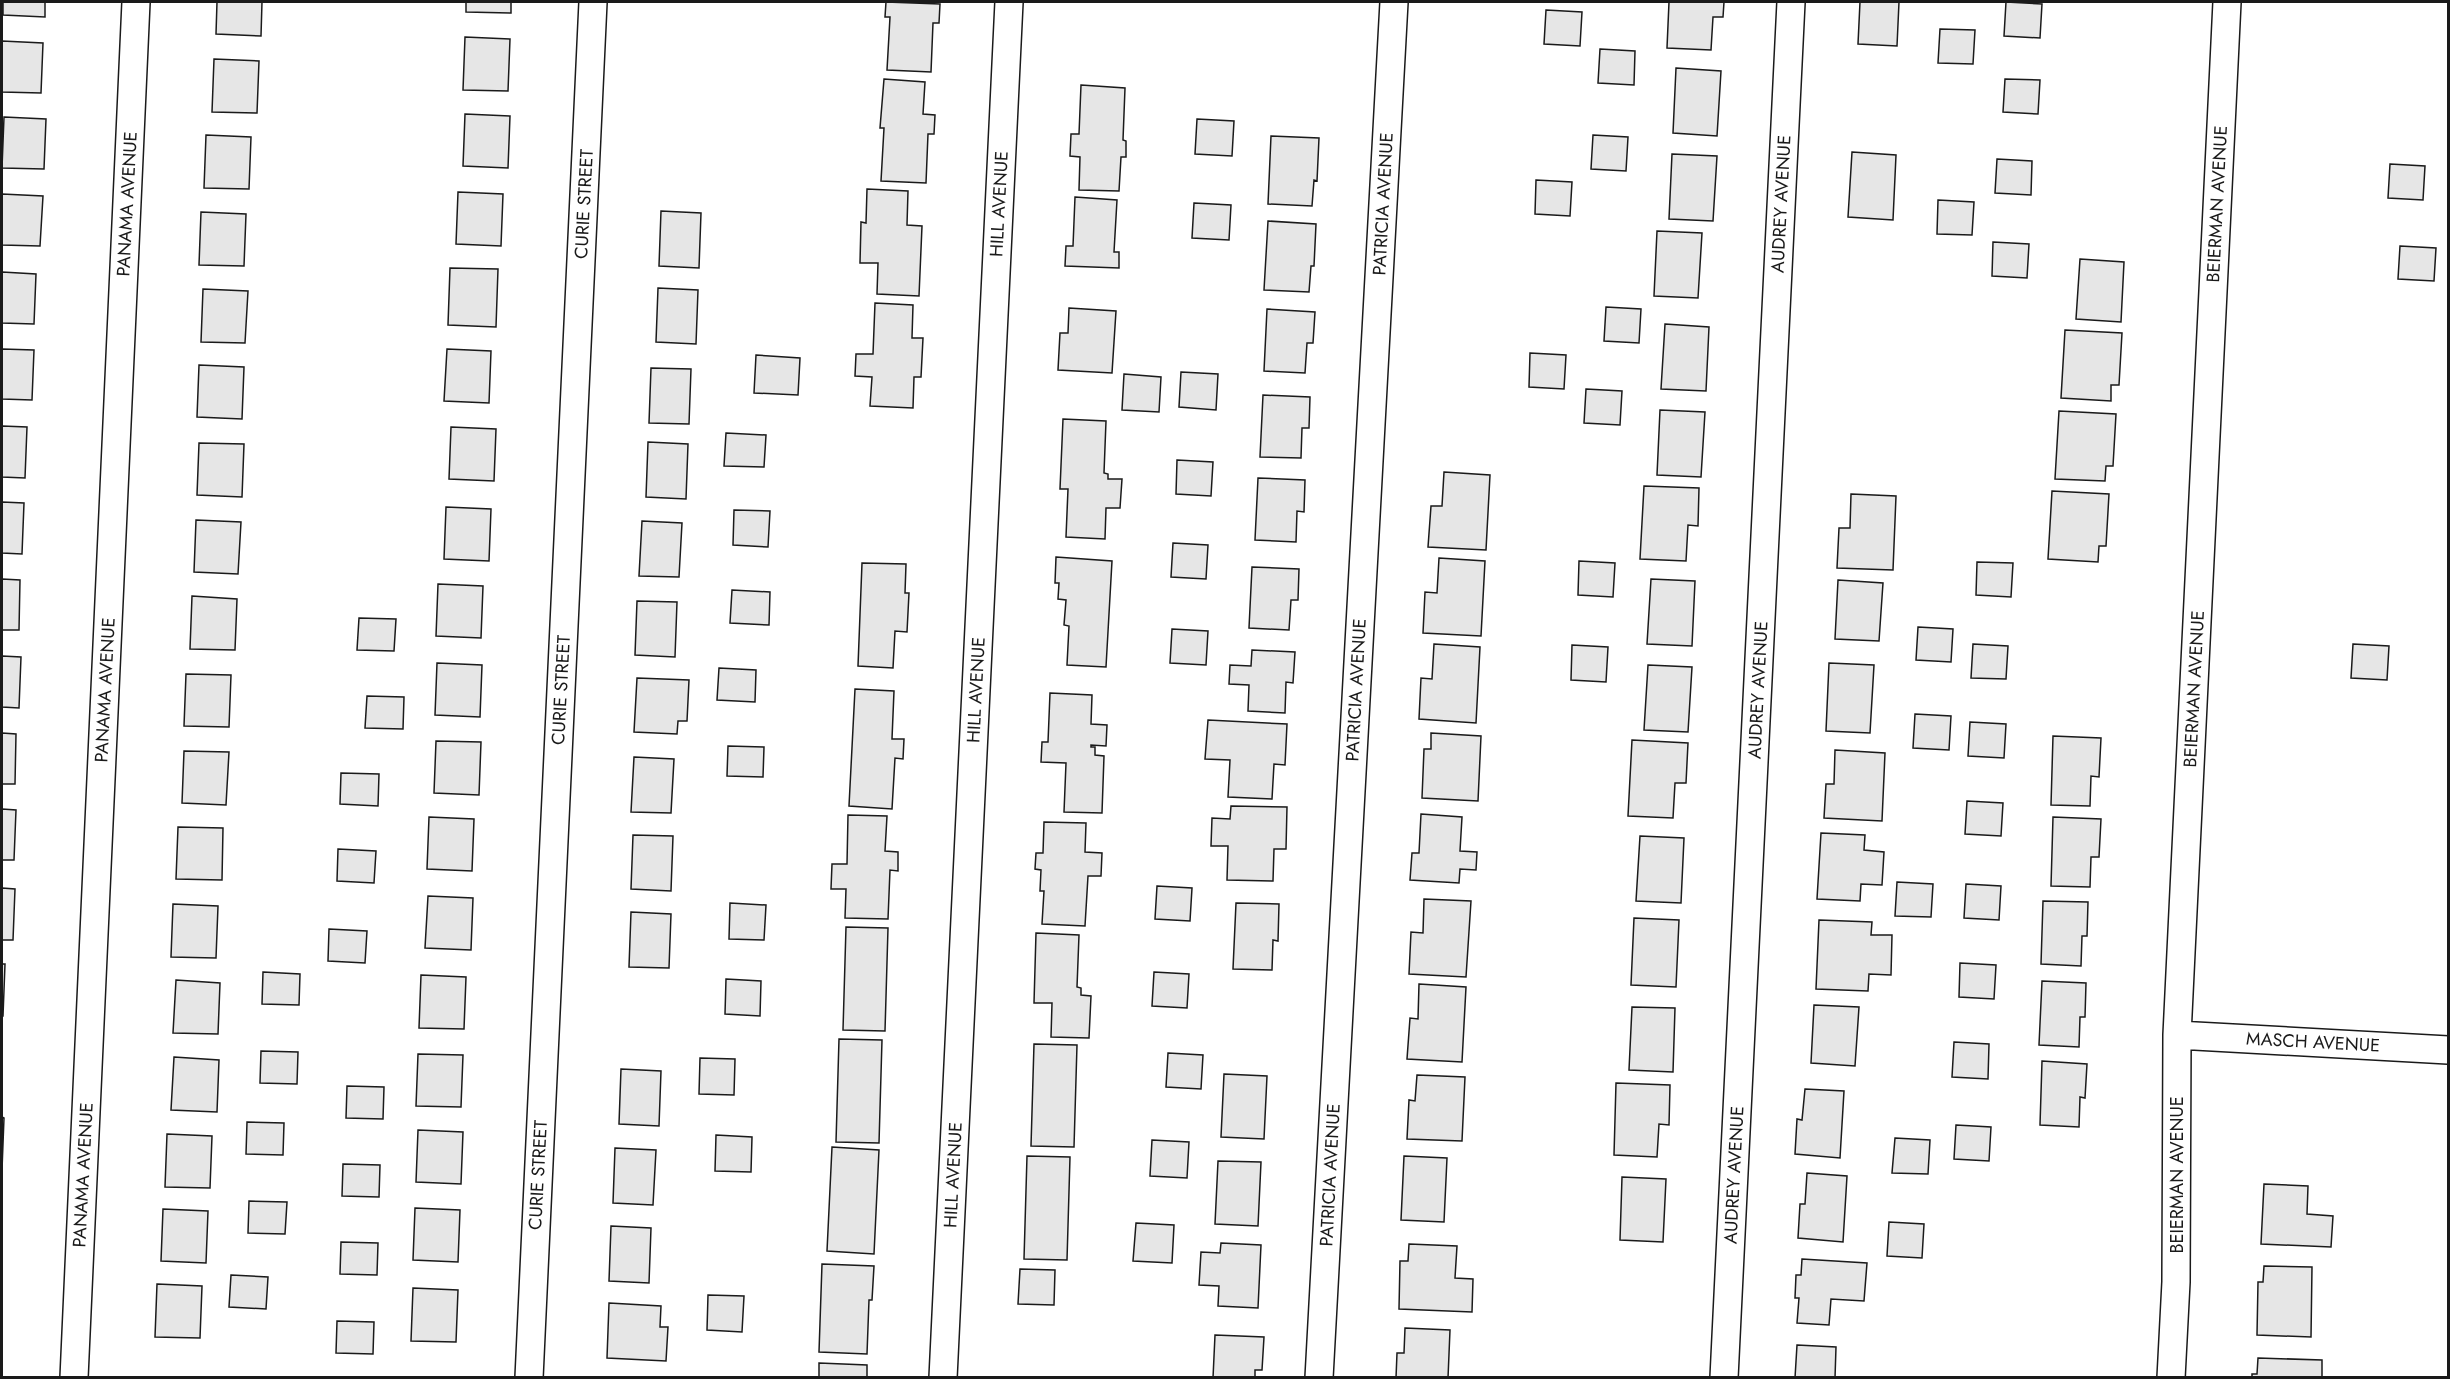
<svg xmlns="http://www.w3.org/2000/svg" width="2450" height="1379" viewBox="0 0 2450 1379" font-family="Jost,sans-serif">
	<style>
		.building { fill: #e6e6e6; stroke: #1a1a1a; stroke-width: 1.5 }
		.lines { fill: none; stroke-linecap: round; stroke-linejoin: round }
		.minor-casing { stroke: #1a1a1a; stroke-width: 30 }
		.minor { stroke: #fff; stroke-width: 27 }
		.labels { text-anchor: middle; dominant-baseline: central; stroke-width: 4.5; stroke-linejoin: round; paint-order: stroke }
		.street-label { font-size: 18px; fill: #1a1a1a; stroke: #fff }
	</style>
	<rect width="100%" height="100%" fill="#fff"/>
	<path class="building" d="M 3,2 L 45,2 L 45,17 L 3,15 Z
		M 217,2 L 262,2 L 261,36 L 216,34 Z
		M 466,2 L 511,2 L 511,13 L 466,12 Z
		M 886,2 L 940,4 L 939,23 L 933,23 L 931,72 L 887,70 L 890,17 L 885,17 Z
		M 1669,2 L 1724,2 L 1723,17 L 1713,17 L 1711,50 L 1667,48 Z
		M 1860,2 L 1899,2 L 1897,46 L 1858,44 Z
		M 2006,2 L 2042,4 L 2040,38 L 2004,36 Z
		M 1546,10 L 1582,12 L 1580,46 L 1544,44 Z
		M 1940,29 L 1975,30 L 1973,64 L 1938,63 Z
		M 465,37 L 510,39 L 508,91 L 463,90 Z
		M 2,41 L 43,43 L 41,93 L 2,92 Z
		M 1600,49 L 1635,51 L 1634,85 L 1598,83 Z
		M 214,59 L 259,61 L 257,113 L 212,112 Z
		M 1676,68 L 1721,71 L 1717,136 L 1673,133 Z
		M 884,79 L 925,82 L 923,114 L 935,115 L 934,134 L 928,134 L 926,183 L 881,181 L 884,128 L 880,128 Z
		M 2005,79 L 2040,80 L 2038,114 L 2003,112 Z
		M 1081,85 L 1125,88 L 1123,140 L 1126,141 L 1126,157 L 1121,157 L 1119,191 L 1079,190 L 1080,157 L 1070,156 L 1071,134 L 1079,134 Z
		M 465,114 L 510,116 L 508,168 L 463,166 Z
		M 4,117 L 46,119 L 44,169 L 2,168 Z
		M 1197,119 L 1234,121 L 1232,156 L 1195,154 Z
		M 206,135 L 251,137 L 249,189 L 204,188 Z
		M 1593,135 L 1628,137 L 1626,171 L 1591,169 Z
		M 1271,136 L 1319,138 L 1317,181 L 1314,180 L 1312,206 L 1268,204 Z
		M 1852,152 L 1896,155 L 1893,220 L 1848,217 Z
		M 1672,154 L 1717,156 L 1713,221 L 1669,219 Z
		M 1997,159 L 2032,161 L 2031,195 L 1995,193 Z
		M 2390,164 L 2425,166 L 2423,200 L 2388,198 Z
		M 1536,180 L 1572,182 L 1570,216 L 1535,214 Z
		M 867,189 L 908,191 L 907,225 L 922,226 L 919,296 L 877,294 L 878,263 L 860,263 L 861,222 L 866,223 Z
		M 458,192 L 503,194 L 501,246 L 456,244 Z
		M 2,194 L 43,196 L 40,246 L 2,245 Z
		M 1075,197 L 1117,200 L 1114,252 L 1119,252 L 1119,268 L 1065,266 L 1066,246 L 1073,246 Z
		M 1938,200 L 1974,202 L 1972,235 L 1937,234 Z
		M 1194,203 L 1231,205 L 1229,240 L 1192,238 Z
		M 661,211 L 701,213 L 699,268 L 659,266 Z
		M 201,212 L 246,214 L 244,266 L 199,265 Z
		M 1268,221 L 1316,224 L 1314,266 L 1311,266 L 1309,292 L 1264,290 Z
		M 1657,231 L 1702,233 L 1698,298 L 1654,296 Z
		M 1993,242 L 2029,244 L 2027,278 L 1992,276 Z
		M 2400,246 L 2436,248 L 2434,281 L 2398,279 Z
		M 2080,259 L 2124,262 L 2121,322 L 2076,319 Z
		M 450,268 L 498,269 L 496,327 L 448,325 Z
		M 2,272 L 36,274 L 34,324 L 2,323 Z
		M 658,288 L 698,290 L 696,344 L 656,342 Z
		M 203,289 L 248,291 L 245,343 L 201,342 Z
		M 875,303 L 913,305 L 912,338 L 923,338 L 921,377 L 914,377 L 913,408 L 870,406 L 872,377 L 855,376 L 856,354 L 873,354 Z
		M 1606,307 L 1641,309 L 1639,343 L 1604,341 Z
		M 1069,308 L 1116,311 L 1112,373 L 1058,370 L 1060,333 L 1068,333 Z
		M 1267,309 L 1315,312 L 1313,343 L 1307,343 L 1305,373 L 1264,371 Z
		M 1665,324 L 1709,327 L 1706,391 L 1661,389 Z
		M 2065,330 L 2122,333 L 2119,385 L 2111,385 L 2111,401 L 2061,398 Z
		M 2,349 L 34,350 L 32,400 L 2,399 Z
		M 447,349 L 491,351 L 489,403 L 444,401 Z
		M 1530,353 L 1566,355 L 1564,389 L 1529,387 Z
		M 756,355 L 800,358 L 798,395 L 754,393 Z
		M 199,365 L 244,367 L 242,419 L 197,417 Z
		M 651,368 L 691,369 L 689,424 L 649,423 Z
		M 1181,372 L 1218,374 L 1216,410 L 1179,407 Z
		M 1124,374 L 1161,377 L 1159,412 L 1122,410 Z
		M 1586,389 L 1622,391 L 1620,425 L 1584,423 Z
		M 1263,395 L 1310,397 L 1309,428 L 1302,428 L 1301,458 L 1260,457 Z
		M 1660,410 L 1705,412 L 1701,477 L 1657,475 Z
		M 2059,411 L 2116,414 L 2113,466 L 2106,466 L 2105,481 L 2055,479 Z
		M 1063,419 L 1106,421 L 1104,473 L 1108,474 L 1108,479 L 1122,479 L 1120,508 L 1106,508 L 1105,539 L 1066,537 L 1068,489 L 1060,489 Z
		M 2,426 L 27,427 L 25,478 L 2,477 Z
		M 451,427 L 496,429 L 494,481 L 449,479 Z
		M 726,433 L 766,435 L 764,467 L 724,466 Z
		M 648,442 L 688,444 L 686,499 L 646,497 Z
		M 199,443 L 244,444 L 242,497 L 197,495 Z
		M 1177,460 L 1213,462 L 1211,496 L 1176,494 Z
		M 1444,472 L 1490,475 L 1486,550 L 1428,547 L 1431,506 L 1442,506 Z
		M 1258,478 L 1305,480 L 1304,512 L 1297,511 L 1296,542 L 1255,540 Z
		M 1644,486 L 1699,488 L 1698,526 L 1688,525 L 1686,561 L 1640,559 Z
		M 2052,491 L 2109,494 L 2106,546 L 2099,546 L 2098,562 L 2048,559 Z
		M 1851,494 L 1896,496 L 1893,570 L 1837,568 L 1839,528 L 1850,528 Z
		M 2,502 L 24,503 L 22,554 L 2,553 Z
		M 446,507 L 491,509 L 489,561 L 444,559 Z
		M 734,510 L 770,511 L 768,547 L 733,545 Z
		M 196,520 L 241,522 L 238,574 L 194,572 Z
		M 642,521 L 682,523 L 679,577 L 639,576 Z
		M 1173,543 L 1208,545 L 1206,579 L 1171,577 Z
		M 1056,557 L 1112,561 L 1106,667 L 1067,665 L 1069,626 L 1064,625 L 1066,600 L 1058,599 L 1059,583 L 1055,583 Z
		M 1439,558 L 1485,561 L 1481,636 L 1423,633 L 1425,592 L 1437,593 Z
		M 1579,561 L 1615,563 L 1613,597 L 1578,595 Z
		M 1977,562 L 2013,563 L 2011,597 L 1976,595 Z
		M 862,563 L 906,564 L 905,593 L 909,593 L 907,632 L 895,631 L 893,668 L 858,666 Z
		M 1252,567 L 1299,569 L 1298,600 L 1291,600 L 1289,630 L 1249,628 Z
		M 2,579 L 20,580 L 19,630 L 2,630 Z
		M 1651,579 L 1695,581 L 1692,646 L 1647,644 Z
		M 1838,580 L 1883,583 L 1879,641 L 1835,639 Z
		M 438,584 L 483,586 L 481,638 L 436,636 Z
		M 732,590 L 770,592 L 769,625 L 730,623 Z
		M 192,596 L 237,599 L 235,650 L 190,649 Z
		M 637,601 L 677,602 L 675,657 L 635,655 Z
		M 359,618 L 396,619 L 394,651 L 357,650 Z
		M 1918,627 L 1953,629 L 1951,662 L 1916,660 Z
		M 1172,629 L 1208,631 L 1206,665 L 1170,663 Z
		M 1434,644 L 1480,647 L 1476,723 L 1419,719 L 1421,678 L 1432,679 Z
		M 1973,644 L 2008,646 L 2006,679 L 1971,678 Z
		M 2353,644 L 2389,646 L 2387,680 L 2351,678 Z
		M 1572,645 L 1608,647 L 1606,682 L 1571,680 Z
		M 1252,650 L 1295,652 L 1293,683 L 1286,682 L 1285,713 L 1248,711 L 1249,685 L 1229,684 L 1230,665 L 1251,666 Z
		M 2,656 L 21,657 L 19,708 L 2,707 Z
		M 437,663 L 482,665 L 480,717 L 435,715 Z
		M 1829,663 L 1874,665 L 1870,733 L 1826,731 Z
		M 1648,665 L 1692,667 L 1688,732 L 1644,730 Z
		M 719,668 L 756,670 L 755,702 L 717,700 Z
		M 186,674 L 231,675 L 229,727 L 184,726 Z
		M 637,678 L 689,680 L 687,721 L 678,721 L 677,734 L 634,732 Z
		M 855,689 L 894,691 L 892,739 L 904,739 L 903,759 L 895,758 L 892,809 L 849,806 Z
		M 1050,693 L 1092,695 L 1091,724 L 1107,725 L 1106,746 L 1091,745 L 1091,747 L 1095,747 L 1095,755 L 1104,756 L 1102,813 L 1064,812 L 1066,763 L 1041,762 L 1042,742 L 1048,742 Z
		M 367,696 L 404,697 L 403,729 L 365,728 Z
		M 1915,714 L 1951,716 L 1949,750 L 1913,748 Z
		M 1208,720 L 1287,724 L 1285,765 L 1274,764 L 1272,799 L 1228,797 L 1230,760 L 1205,759 Z
		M 1970,722 L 2006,724 L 2004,758 L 1968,756 Z
		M 2,733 L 16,734 L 15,784 L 2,784 Z
		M 1431,733 L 1481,736 L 1478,801 L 1422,798 L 1424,749 L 1431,749 Z
		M 2053,736 L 2101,738 L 2099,777 L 2091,776 L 2090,806 L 2051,805 Z
		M 1632,740 L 1688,743 L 1686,783 L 1675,783 L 1673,818 L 1628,816 Z
		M 436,741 L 481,742 L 479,795 L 434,793 Z
		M 728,746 L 764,747 L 763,777 L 727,776 Z
		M 1835,750 L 1885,753 L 1882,821 L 1824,818 L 1826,784 L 1834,784 Z
		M 184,751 L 229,752 L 226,805 L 182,803 Z
		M 634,757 L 674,759 L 671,813 L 631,812 Z
		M 341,773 L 379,774 L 378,806 L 340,804 Z
		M 1967,801 L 2003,803 L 2001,836 L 1965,834 Z
		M 1231,806 L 1287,807 L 1286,849 L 1274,849 L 1273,881 L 1227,880 L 1228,846 L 1211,846 L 1212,818 L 1230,819 Z
		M 2,809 L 16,810 L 14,860 L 2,860 Z
		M 1421,814 L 1462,817 L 1460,851 L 1477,852 L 1476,870 L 1460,869 L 1459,883 L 1410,880 L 1412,853 L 1419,853 Z
		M 848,815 L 887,816 L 885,851 L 898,852 L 898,871 L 890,870 L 888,919 L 845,918 L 846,889 L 831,889 L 832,864 L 847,864 Z
		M 429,817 L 474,819 L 472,871 L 427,869 Z
		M 2053,817 L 2101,819 L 2099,857 L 2091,857 L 2090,887 L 2051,886 Z
		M 1044,822 L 1086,823 L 1085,852 L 1102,853 L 1101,876 L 1088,876 L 1085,926 L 1042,924 L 1044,891 L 1040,891 L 1041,870 L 1035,869 L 1036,853 L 1043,853 Z
		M 178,827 L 223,828 L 222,880 L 176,879 Z
		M 1821,833 L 1865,835 L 1864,850 L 1884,852 L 1882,885 L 1861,884 L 1860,901 L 1817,899 Z
		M 633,835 L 673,836 L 671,891 L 631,889 Z
		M 1640,836 L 1684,838 L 1681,903 L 1636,901 Z
		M 338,849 L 376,851 L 374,883 L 337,881 Z
		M 1897,882 L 1933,884 L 1931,917 L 1895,916 Z
		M 1966,884 L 2001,886 L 1999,920 L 1964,918 Z
		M 1157,886 L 1192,888 L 1190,921 L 1155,919 Z
		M 2,888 L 15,889 L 13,940 L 2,940 Z
		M 428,896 L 473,898 L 471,950 L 425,948 Z
		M 1424,899 L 1471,901 L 1466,977 L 1409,974 L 1411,932 L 1423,933 Z
		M 2043,901 L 2088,902 L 2087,936 L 2082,936 L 2081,966 L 2041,964 Z
		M 730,903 L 766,905 L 764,940 L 729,939 Z
		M 1236,903 L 1279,904 L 1278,941 L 1273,940 L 1272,970 L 1233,969 Z
		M 173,904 L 218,906 L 216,958 L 171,957 Z
		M 631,912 L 671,914 L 669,968 L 629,967 Z
		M 1634,918 L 1679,920 L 1676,987 L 1631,985 Z
		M 1819,920 L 1872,922 L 1871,935 L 1892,935 L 1891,975 L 1869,974 L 1868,991 L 1816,989 Z
		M 846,927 L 888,928 L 885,1031 L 843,1030 Z
		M 329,929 L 367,931 L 365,963 L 328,961 Z
		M 1036,933 L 1079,935 L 1077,987 L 1081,988 L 1081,995 L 1091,996 L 1089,1038 L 1051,1037 L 1052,1003 L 1034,1003 Z
		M 1960,963 L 1996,965 L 1994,999 L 1959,997 Z
		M 2,964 L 5,964 L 3,1016 L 2,1016 Z
		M 263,972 L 300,974 L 299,1005 L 262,1004 Z
		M 1154,972 L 1189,974 L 1187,1008 L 1152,1006 Z
		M 421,975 L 466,977 L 464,1029 L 419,1028 Z
		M 726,979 L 761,981 L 760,1016 L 725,1014 Z
		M 176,980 L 220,983 L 218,1034 L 173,1033 Z
		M 2042,981 L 2086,983 L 2085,1017 L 2080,1017 L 2079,1047 L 2039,1045 Z
		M 1419,984 L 1466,987 L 1462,1062 L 1407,1059 L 1410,1018 L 1418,1019 Z
		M 1814,1005 L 1859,1007 L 1855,1066 L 1811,1063 Z
		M 1632,1007 L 1675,1008 L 1673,1072 L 1629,1070 Z
		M 839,1039 L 882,1040 L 879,1143 L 836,1142 Z
		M 1954,1042 L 1989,1044 L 1988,1079 L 1952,1077 Z
		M 1034,1044 L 1077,1045 L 1074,1147 L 1031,1146 Z
		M 261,1051 L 298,1052 L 297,1084 L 260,1083 Z
		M 1168,1053 L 1203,1055 L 1201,1089 L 1166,1087 Z
		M 418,1054 L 463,1055 L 461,1107 L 416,1106 Z
		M 174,1057 L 219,1060 L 217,1112 L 171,1110 Z
		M 700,1058 L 735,1059 L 734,1095 L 699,1094 Z
		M 2042,1061 L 2087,1064 L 2085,1098 L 2080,1097 L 2079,1127 L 2040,1125 Z
		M 621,1069 L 661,1071 L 659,1126 L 619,1124 Z
		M 1224,1074 L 1267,1076 L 1264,1139 L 1221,1137 Z
		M 1417,1075 L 1465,1077 L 1462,1141 L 1407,1139 L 1409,1100 L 1415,1101 Z
		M 1616,1083 L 1670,1085 L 1669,1125 L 1659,1124 L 1657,1157 L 1614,1155 Z
		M 347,1086 L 384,1087 L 383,1119 L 346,1118 Z
		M 1805,1089 L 1844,1091 L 1840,1158 L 1795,1154 L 1797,1119 L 1802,1120 Z
		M 2,1117 L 4,1118 L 2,1170 Z
		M 247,1122 L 284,1123 L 283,1155 L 246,1154 Z
		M 1956,1125 L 1991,1127 L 1989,1161 L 1954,1159 Z
		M 418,1130 L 463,1132 L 461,1184 L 416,1182 Z
		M 167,1134 L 212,1136 L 210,1188 L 165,1187 Z
		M 716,1135 L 752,1137 L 751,1172 L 715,1171 Z
		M 1895,1138 L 1930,1140 L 1928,1174 L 1892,1173 Z
		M 1152,1140 L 1189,1142 L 1187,1178 L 1150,1176 Z
		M 832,1147 L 879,1150 L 874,1254 L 827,1251 Z
		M 615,1148 L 656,1150 L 653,1205 L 613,1203 Z
		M 1027,1156 L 1070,1157 L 1067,1260 L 1024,1259 Z
		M 1404,1156 L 1447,1158 L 1444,1222 L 1401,1220 Z
		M 1218,1161 L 1261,1162 L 1258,1226 L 1215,1224 Z
		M 343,1164 L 380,1165 L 379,1197 L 342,1196 Z
		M 1807,1173 L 1847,1176 L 1843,1242 L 1798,1238 L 1800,1204 L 1805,1204 Z
		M 1622,1177 L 1666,1179 L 1663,1242 L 1620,1240 Z
		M 2264,1184 L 2308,1186 L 2307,1214 L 2333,1216 L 2331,1247 L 2261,1244 Z
		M 249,1201 L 287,1202 L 285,1234 L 248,1233 Z
		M 415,1208 L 460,1210 L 458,1262 L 413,1260 Z
		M 163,1209 L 208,1211 L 206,1263 L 161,1261 Z
		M 1889,1222 L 1924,1224 L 1922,1258 L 1887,1256 Z
		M 1136,1223 L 1174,1225 L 1172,1263 L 1133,1261 Z
		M 611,1226 L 651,1228 L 649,1283 L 609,1281 Z
		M 341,1242 L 378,1243 L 377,1275 L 340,1274 Z
		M 1221,1243 L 1261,1245 L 1258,1308 L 1218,1306 L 1219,1286 L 1199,1285 L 1201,1252 L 1220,1253 Z
		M 1409,1244 L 1457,1246 L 1455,1278 L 1473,1279 L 1472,1312 L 1399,1309 L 1400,1261 L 1408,1261 Z
		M 1802,1259 L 1867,1263 L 1864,1301 L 1831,1299 L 1829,1325 L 1797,1323 L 1799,1298 L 1795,1298 L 1796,1275 L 1801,1275 Z
		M 822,1264 L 874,1266 L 872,1300 L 869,1300 L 867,1354 L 819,1352 Z
		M 2264,1266 L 2312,1267 L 2311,1337 L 2257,1335 L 2258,1282 L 2263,1282 Z
		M 1020,1269 L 1055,1270 L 1054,1305 L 1018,1304 Z
		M 231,1275 L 268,1277 L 266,1309 L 229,1307 Z
		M 157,1284 L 202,1286 L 200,1338 L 155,1337 Z
		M 413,1288 L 458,1290 L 456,1342 L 411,1341 Z
		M 708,1295 L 744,1296 L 742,1332 L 707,1330 Z
		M 609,1303 L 661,1306 L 660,1327 L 668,1327 L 666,1361 L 607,1358 Z
		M 337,1321 L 374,1322 L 373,1354 L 336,1353 Z
		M 1405,1328 L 1450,1330 L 1448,1378 L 1396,1378 L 1397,1353 L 1404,1353 Z
		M 1215,1335 L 1264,1337 L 1262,1370 L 1255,1370 L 1255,1378 L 1213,1378 Z
		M 1797,1345 L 1836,1347 L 1835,1378 L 1795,1378 Z
		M 2258,1358 L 2322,1360 L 2322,1378 L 2252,1378 L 2252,1374 L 2257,1374 Z
		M 819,1363 L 867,1365 L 867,1378 L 819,1378 Z"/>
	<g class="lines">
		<defs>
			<path id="minor" d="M 2177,1035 L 2448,1050
				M 74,1378 L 136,2
				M 529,1378 L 593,2
				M 943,1378 L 1009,2
				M 1319,1378 L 1394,2
				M 1724,1378 L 1791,2
				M 2171,1378 L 2176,1282 L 2177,1035 L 2227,2"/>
		</defs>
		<use href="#minor" class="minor-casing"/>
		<use href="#minor" class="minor"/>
	</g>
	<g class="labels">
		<g class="street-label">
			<text transform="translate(127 204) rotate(-87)">PANAMA AVENUE</text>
			<text transform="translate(584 204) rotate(-87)">CURIE STREET</text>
			<text transform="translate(999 204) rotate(-87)">HILL AVENUE</text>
			<text transform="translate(1383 204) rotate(-87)">PATRICIA AVENUE</text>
			<text transform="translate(1781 204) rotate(-87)">AUDREY AVENUE</text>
			<text transform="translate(2217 204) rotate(-87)">BEIERMAN AVENUE</text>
			<text transform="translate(2194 689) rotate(-87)">BEIERMAN AVENUE</text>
			<text transform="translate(105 690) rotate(-87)">PANAMA AVENUE</text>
			<text transform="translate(561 690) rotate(-87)">CURIE STREET</text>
			<text transform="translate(976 690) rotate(-87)">HILL AVENUE</text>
			<text transform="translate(1356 690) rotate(-87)">PATRICIA AVENUE</text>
			<text transform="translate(1758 690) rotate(-87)">AUDREY AVENUE</text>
			<text transform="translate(2313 1042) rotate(3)">MASCH AVENUE</text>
			<text transform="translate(83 1175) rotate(-87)">PANAMA AVENUE</text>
			<text transform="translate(538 1175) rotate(-87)">CURIE STREET</text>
			<text transform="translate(953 1175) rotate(-87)">HILL AVENUE</text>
			<text transform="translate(1330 1175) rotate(-87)">PATRICIA AVENUE</text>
			<text transform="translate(1734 1175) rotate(-87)">AUDREY AVENUE</text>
			<text transform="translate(2177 1175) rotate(-90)">BEIERMAN AVENUE</text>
		</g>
	</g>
	<rect width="2450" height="1379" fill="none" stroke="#1a1a1a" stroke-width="6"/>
</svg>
